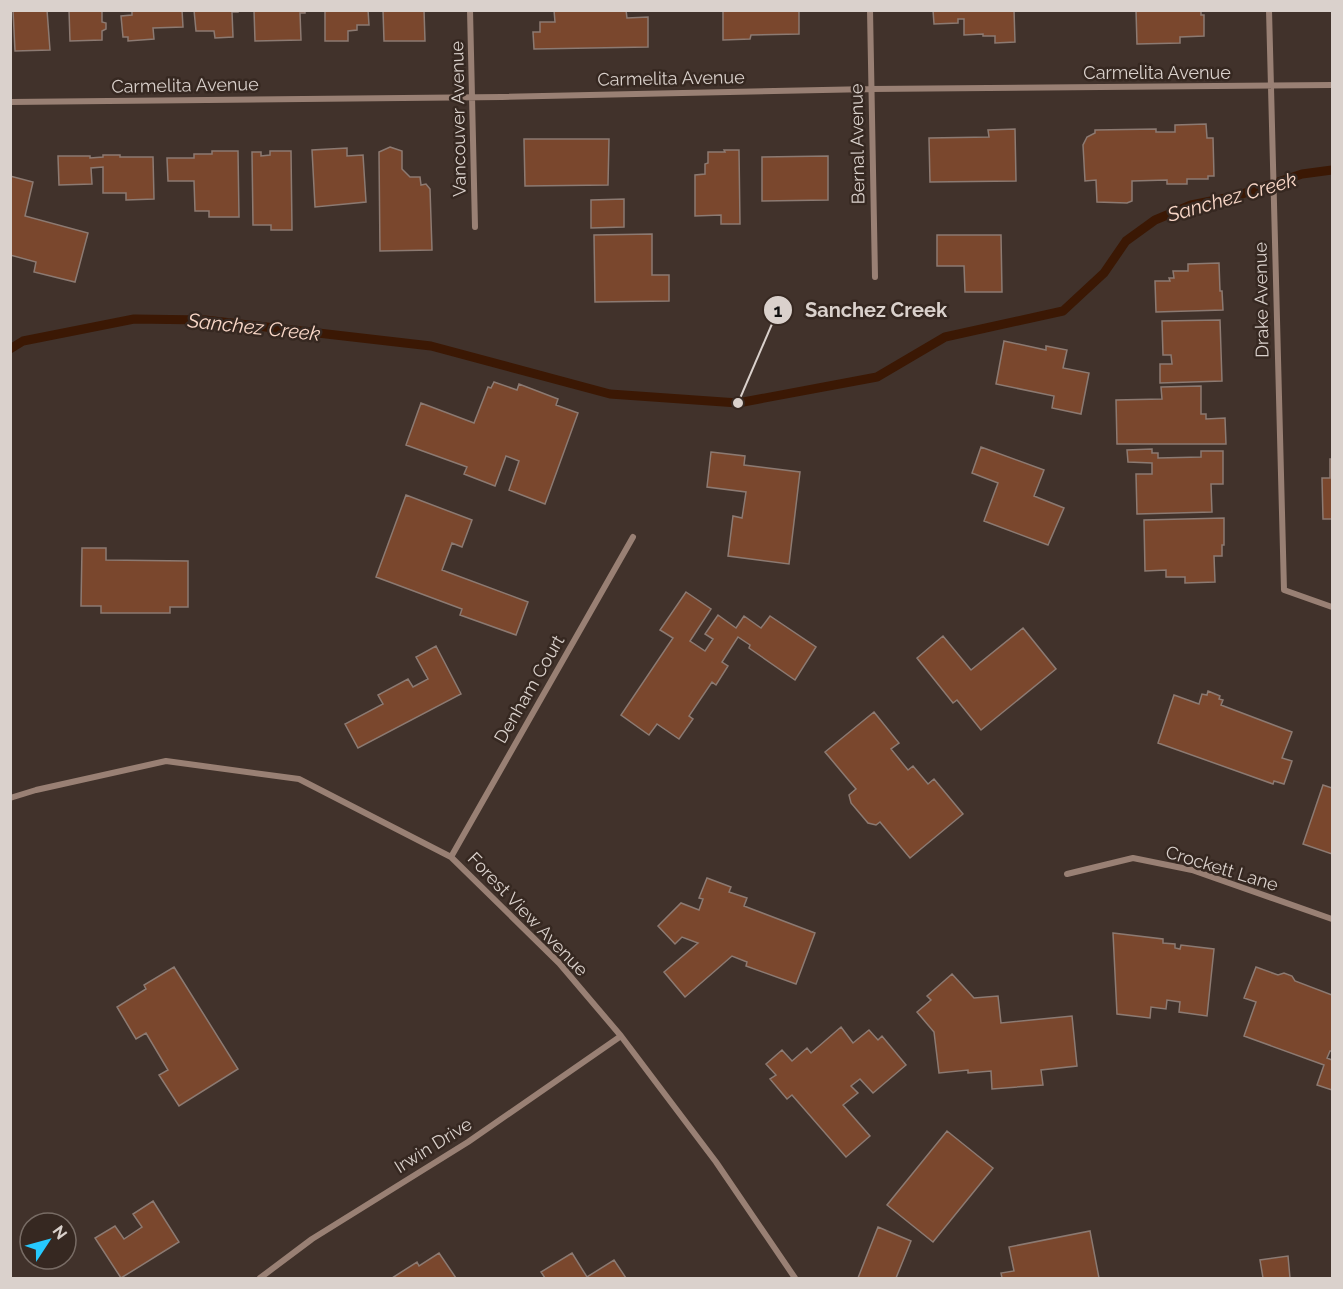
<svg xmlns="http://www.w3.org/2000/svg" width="1343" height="1289" viewBox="0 0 1343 1289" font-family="Raleway,sans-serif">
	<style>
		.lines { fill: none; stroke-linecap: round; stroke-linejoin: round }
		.stream { stroke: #3b1804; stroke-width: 9 }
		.building { fill: #7a472d; stroke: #8c7a72; stroke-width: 1.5 }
		.street { stroke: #998074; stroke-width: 6 }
		.labels { text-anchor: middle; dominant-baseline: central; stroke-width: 5; stroke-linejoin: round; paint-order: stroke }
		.street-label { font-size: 18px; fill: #dad1cc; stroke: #362821 }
		.water-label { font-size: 20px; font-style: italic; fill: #fad8c8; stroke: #362821 }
		.leader { fill: none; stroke: #dad1cc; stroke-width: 2 }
		.callout-dot { fill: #dad1cc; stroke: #362821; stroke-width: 2 }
		.mark-label { font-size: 18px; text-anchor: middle; font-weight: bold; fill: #111 }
		.callout-label { font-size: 20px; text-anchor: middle; font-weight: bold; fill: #dad1cc; stroke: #362821; stroke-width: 5; stroke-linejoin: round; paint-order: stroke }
	</style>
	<rect width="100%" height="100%" fill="#41322b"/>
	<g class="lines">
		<path class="stream" d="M 10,349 L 23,341 L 134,319 L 205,320 L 431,346 L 610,394 L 738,403 L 877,377 L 945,337 L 1063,311 L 1104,273 L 1126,241 L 1155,220 L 1191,205 L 1236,196 L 1302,174 L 1332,170"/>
	</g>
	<path class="building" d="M 13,10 L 47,10 L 50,50 L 15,51 Z
		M 69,10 L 102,10 L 102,22 L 106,23 L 106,29 L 102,31 L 102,40 L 70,41 Z
		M 132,10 L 182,10 L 183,27 L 153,28 L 154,39 L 128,41 L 128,37 L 123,37 L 121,16 L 132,15 Z
		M 194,10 L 238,10 L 238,12 L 232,12 L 233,37 L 215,38 L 214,31 L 196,31 Z
		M 254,10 L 305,10 L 305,13 L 300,13 L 301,40 L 255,41 Z
		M 325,10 L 368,10 L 369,25 L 357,25 L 357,30 L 348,31 L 348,41 L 325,41 Z
		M 383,10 L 424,10 L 425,41 L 384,41 Z
		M 554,10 L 626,10 L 627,18 L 648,17 L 648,47 L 534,49 L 533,32 L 540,32 L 540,22 L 555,22 Z
		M 723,10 L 799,10 L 799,34 L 751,35 L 750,39 L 723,40 Z
		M 933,10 L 1014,10 L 1015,42 L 995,43 L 995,36 L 983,36 L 983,34 L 964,35 L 964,19 L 958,19 L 958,23 L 934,24 Z
		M 1136,10 L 1201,10 L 1201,15 L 1204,15 L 1204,36 L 1180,37 L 1180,43 L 1137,44 Z
		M 1206,124 L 1207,138 L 1213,138 L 1214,176 L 1208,176 L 1208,179 L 1187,179 L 1187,184 L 1167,184 L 1167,180 L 1132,181 L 1132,201 L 1127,203 L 1097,202 L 1096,180 L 1085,181 L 1083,145 L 1087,137 L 1095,133 L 1095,130 L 1156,129 L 1156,132 L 1175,132 L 1175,125 Z
		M 1015,129 L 1016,181 L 930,182 L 929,138 L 989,137 L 988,130 Z
		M 524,139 L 609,139 L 608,185 L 525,186 Z
		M 390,147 L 402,151 L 402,169 L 410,177 L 420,177 L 421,185 L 426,184 L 430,189 L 432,250 L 380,251 L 379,152 Z
		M 347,148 L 347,156 L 363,155 L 366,202 L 315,207 L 312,150 Z
		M 724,150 L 739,150 L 740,224 L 721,224 L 721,215 L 695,216 L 695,175 L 705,174 L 705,164 L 708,163 L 708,152 L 725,152 Z
		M 212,151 L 238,151 L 239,217 L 209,217 L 209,211 L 195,211 L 194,181 L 168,181 L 167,158 L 194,158 L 194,154 L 212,154 Z
		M 270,151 L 291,151 L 292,230 L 271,230 L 271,225 L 253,225 L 252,152 L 261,152 L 261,156 L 270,155 Z
		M 103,155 L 120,155 L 120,157 L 153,157 L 154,199 L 126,200 L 126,193 L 103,193 L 103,167 L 91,168 L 92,184 L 59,185 L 58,156 L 90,156 L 90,158 L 103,157 Z
		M 828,156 L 828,200 L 762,201 L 762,157 Z
		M 10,176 L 33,182 L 25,216 L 88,233 L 75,282 L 34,272 L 36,262 L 10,255 Z
		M 624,199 L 624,227 L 591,228 L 591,200 Z
		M 652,234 L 652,275 L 669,275 L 669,301 L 595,302 L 594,235 Z
		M 937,235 L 1001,235 L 1002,292 L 965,292 L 964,266 L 937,266 Z
		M 1219,263 L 1220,291 L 1222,291 L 1223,310 L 1156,312 L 1155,281 L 1170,281 L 1169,278 L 1174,278 L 1173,271 L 1188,271 L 1188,264 Z
		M 1220,320 L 1222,381 L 1160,383 L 1160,364 L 1172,364 L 1171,355 L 1163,355 L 1162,321 Z
		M 1004,341 L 1046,350 L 1046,346 L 1067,350 L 1063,368 L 1089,373 L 1081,414 L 1052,408 L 1054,396 L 996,384 Z
		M 494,382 L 517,390 L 519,384 L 558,399 L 556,405 L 578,413 L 545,504 L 509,490 L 519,461 L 506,456 L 495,486 L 464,474 L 467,467 L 406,445 L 421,403 L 474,423 L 488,387 L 491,388 Z
		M 1201,386 L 1201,414 L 1206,414 L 1206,419 L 1225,418 L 1226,444 L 1117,444 L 1116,400 L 1162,399 L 1161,387 Z
		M 981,447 L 1044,470 L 1034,496 L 1064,508 L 1048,545 L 984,521 L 998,483 L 972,473 Z
		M 1152,449 L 1152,453 L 1158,453 L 1158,458 L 1201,457 L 1201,451 L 1223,451 L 1223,484 L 1211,484 L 1212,512 L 1137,514 L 1136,474 L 1152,474 L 1152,463 L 1128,462 L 1127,450 Z
		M 711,452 L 745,456 L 744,465 L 800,472 L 789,564 L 728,556 L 733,516 L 742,518 L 746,492 L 707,487 Z
		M 1330,459 L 1332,459 L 1332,519 L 1323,519 L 1322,478 L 1330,478 Z
		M 406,495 L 472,520 L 462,547 L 452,543 L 442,570 L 528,602 L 516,635 L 460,615 L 462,609 L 376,577 Z
		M 1224,518 L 1224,545 L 1222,545 L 1222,556 L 1214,556 L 1215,582 L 1185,583 L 1185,577 L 1166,577 L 1166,570 L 1145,571 L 1144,520 Z
		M 82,548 L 106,548 L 106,560 L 188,561 L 188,607 L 170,607 L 170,613 L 101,613 L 101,606 L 81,606 Z
		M 686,592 L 711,609 L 690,641 L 705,651 L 713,639 L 705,634 L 718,615 L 736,628 L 744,616 L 761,628 L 770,616 L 816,647 L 795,680 L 749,648 L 750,645 L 738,637 L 722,662 L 728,666 L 716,685 L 712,682 L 689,716 L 693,719 L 679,739 L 657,724 L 649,735 L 621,715 L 673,638 L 660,630 Z
		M 1023,628 L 1056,669 L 981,730 L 957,700 L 953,703 L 917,658 L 943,636 L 971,670 Z
		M 436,646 L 461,694 L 358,748 L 345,724 L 383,704 L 378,695 L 408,679 L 413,687 L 428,679 L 416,657 Z
		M 1208,691 L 1220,696 L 1219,699 L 1223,700 L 1221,705 L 1292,732 L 1282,758 L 1292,761 L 1284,784 L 1274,781 L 1273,784 L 1158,743 L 1174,695 L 1199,704 L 1202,694 L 1207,695 Z
		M 874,712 L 899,743 L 891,749 L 908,770 L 913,766 L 928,784 L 934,779 L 963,814 L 910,858 L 880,822 L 876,825 L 868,823 L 851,803 L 849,795 L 856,789 L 825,752 Z
		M 1323,785 L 1332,788 L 1332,854 L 1303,844 Z
		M 707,878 L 731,887 L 729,892 L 747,898 L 744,906 L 815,933 L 796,984 L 746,966 L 747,962 L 732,956 L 685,997 L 664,972 L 698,943 L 682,937 L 675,944 L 658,926 L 681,903 L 699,910 L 703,899 L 699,898 Z
		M 1113,933 L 1163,939 L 1163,943 L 1175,944 L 1175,948 L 1180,949 L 1181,945 L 1214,949 L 1207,1016 L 1179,1012 L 1180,1002 L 1167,1000 L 1166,1009 L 1151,1007 L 1150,1018 L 1117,1014 Z
		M 174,967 L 238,1069 L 179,1106 L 159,1075 L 168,1070 L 146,1033 L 136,1039 L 117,1007 L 146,989 L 144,985 Z
		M 1256,967 L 1278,975 L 1284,973 L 1292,976 L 1295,981 L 1332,995 L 1332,1051 L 1330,1051 L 1327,1058 L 1332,1060 L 1332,1090 L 1317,1085 L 1324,1065 L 1244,1036 L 1256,1002 L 1244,998 Z
		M 952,974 L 974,998 L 998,996 L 1001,1023 L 1072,1016 L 1077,1066 L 1041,1070 L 1043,1085 L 992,1089 L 991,1071 L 968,1073 L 968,1070 L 939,1073 L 934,1032 L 917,1012 L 931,1000 L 927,996 Z
		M 841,1027 L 853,1043 L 869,1030 L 878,1040 L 882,1036 L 906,1065 L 873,1093 L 860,1079 L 851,1086 L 858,1093 L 843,1105 L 870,1136 L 846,1157 L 792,1095 L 787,1099 L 770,1079 L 776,1075 L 766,1064 L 782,1050 L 792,1061 L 807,1048 L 811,1053 Z
		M 947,1131 L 993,1168 L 933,1242 L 887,1205 Z
		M 153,1201 L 179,1242 L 121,1278 L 95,1238 L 115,1226 L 124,1239 L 142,1227 L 133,1214 Z
		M 878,1227 L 911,1241 L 896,1278 L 858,1278 Z
		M 1090,1231 L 1099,1278 L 1002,1278 L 1001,1273 L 1014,1271 L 1009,1247 Z
		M 439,1253 L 456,1278 L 392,1278 L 417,1262 L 419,1266 Z
		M 572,1253 L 587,1277 L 614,1260 L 626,1278 L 545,1278 L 541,1272 Z
		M 1288,1256 L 1290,1278 L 1263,1278 L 1260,1260 Z"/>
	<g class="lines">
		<path class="street" d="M 470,10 L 475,227
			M 870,10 L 875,277
			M 1269,10 L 1284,590 L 1332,607
			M 10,102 L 502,97 L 871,89 L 1332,85
			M 10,798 L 36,790 L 166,761 L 299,779 L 451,857 L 559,963 L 621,1036 L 716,1162 L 795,1278
			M 451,857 L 633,537
			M 1067,874 L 1133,858 L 1192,870 L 1332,919
			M 260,1278 L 312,1239 L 468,1142 L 621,1036"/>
	</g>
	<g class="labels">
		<g class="street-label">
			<text x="1157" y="72">Carmelita Avenue</text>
			<text transform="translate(671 78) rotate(-1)">Carmelita Avenue</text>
			<text transform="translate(185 85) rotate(-1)">Carmelita Avenue</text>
			<text transform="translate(458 119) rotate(-91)">Vancouver Avenue</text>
			<text transform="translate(857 144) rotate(-91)">Bernal Avenue</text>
			<text transform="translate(1261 300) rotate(-91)">Drake Avenue</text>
			<text transform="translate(529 689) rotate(-60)">Denham Court</text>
			<text transform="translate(1222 868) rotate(17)">Crockett Lane</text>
			<text transform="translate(528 914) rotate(46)">Forest View Avenue</text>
			<text transform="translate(433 1145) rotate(-32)">Irwin Drive</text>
		</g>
		<g class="water-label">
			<text transform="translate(1232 197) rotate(-16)">Sanchez Creek</text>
			<text transform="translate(254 327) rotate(6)">Sanchez Creek</text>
		</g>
	</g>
	<path class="leader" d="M738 403L778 310"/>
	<g class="callout-dot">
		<circle cx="738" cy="403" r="6"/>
		<circle cx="778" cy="310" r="15"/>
	</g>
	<g class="mark-label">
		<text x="778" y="317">1</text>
	</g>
	<g class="callout-label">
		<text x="876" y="317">Sanchez Creek</text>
	</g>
	<rect width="1343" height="1289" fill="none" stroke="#dad1cc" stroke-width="24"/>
	<g transform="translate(48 1241) rotate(54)"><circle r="28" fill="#362821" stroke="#786c65" stroke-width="1.5"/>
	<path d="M0-4.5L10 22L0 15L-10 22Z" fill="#26c9fe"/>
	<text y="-9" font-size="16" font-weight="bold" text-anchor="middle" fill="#dad1cc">N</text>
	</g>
</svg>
